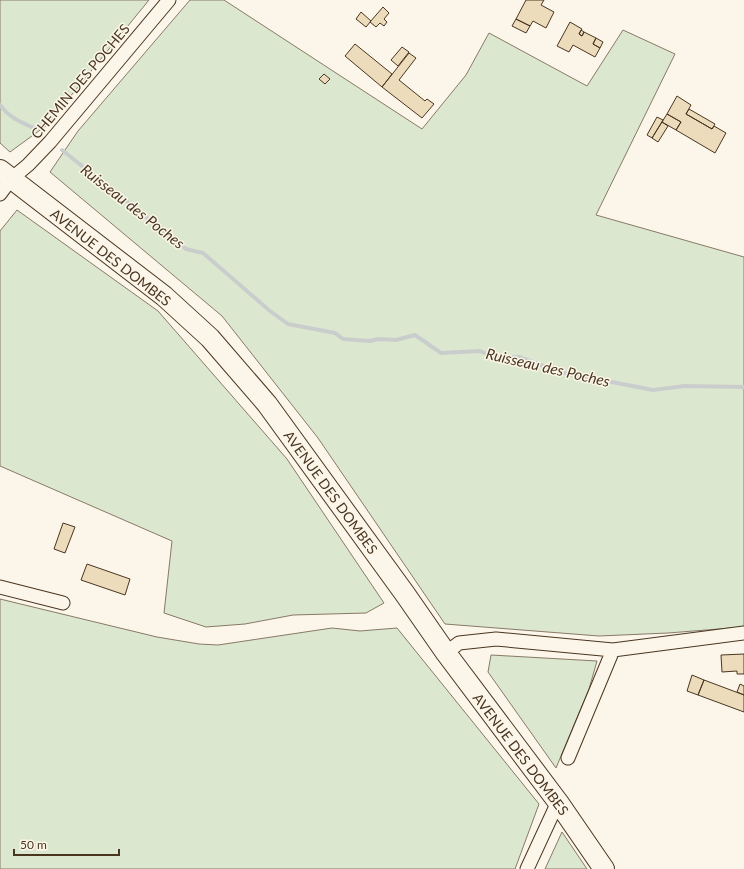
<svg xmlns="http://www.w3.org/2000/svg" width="744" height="869" viewBox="0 0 744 869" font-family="Lato,sans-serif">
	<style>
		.green { fill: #dce7d0; stroke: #887966 }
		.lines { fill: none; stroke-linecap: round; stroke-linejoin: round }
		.stream { stroke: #c9cecd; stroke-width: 4 }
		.building { fill: #ecdcbc; stroke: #4a3520 }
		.street-casing { stroke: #4a3520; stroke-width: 15 }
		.primary-casing { stroke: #4a3520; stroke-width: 22 }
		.street { stroke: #fbf6e9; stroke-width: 13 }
		.primary { stroke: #fbf6e9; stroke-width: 20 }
		.labels { text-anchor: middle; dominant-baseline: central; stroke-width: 3; stroke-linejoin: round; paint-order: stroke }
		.street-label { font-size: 14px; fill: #4a3520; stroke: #fbf6e9 }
		.water-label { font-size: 15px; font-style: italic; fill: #4a3520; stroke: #fbf6e9 }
	</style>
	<rect width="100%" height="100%" fill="#fbf6e9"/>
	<path class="green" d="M 0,0 L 149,0 L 47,125 L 10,152 L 0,143 Z
		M 190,0 L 224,0 L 422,129 L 466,75 L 489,33 L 587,86 L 623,30 L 675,54 L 596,215 L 744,257 L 744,627 L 668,633 L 599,636 L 445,624 L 318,438 L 222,316 L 50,172 L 78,131 Z
		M 17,210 L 158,311 L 287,459 L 384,603 L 366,613 L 293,615 L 245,624 L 206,627 L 164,613 L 172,541 L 0,466 L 0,231 Z
		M 0,599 L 157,637 L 199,644 L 218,645 L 332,628 L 360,631 L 397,628 L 539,804 L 515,869 L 0,869 Z
		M 491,655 L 597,661 L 589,689 L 556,768 L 488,672 Z
		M 562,832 L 587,869 L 545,869 Z"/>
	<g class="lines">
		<path class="stream" d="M 0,105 C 9,118 23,123 36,129
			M 62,150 L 186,249 L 203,253 L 270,311 L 288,324 L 335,333 L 343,339 L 370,341 L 378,339 L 396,340 L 415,335 L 441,353 L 480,351 L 494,357 L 519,357 L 560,372 L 653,390 L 685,386 L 744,387"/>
	</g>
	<path class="building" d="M 526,0 L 544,0 L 541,5 L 554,12 L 546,28 L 533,21 L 530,26 L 516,19 Z
		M 383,7 L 389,13 L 384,19 L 387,22 L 384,26 L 380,23 L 376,27 L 370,22 Z
		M 361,12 L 371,21 L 366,27 L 356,19 Z
		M 516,19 L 530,26 L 526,33 L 512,26 Z
		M 570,22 L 582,29 L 579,34 L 582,36 L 584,32 L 596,38 L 593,44 L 600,48 L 595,57 L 573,45 L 569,52 L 557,46 Z
		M 581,30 L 584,32 L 582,36 L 579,34 Z
		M 596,38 L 603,42 L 600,48 L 593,44 Z
		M 355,44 L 392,74 L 382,87 L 345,56 Z
		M 402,47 L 409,52 L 398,66 L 391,60 Z
		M 409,53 L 416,58 L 399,80 L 425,101 L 427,99 L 434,104 L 422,118 L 382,87 Z
		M 324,74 L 330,79 L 325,84 L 319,79 Z
		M 677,96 L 691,105 L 686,114 L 712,129 L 714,126 L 726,133 L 715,153 L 676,130 L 681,122 L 667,114 Z
		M 689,109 L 715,124 L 712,129 L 686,114 Z
		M 667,114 L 681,122 L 676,130 L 662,122 Z
		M 657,117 L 663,120 L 652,138 L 647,135 Z
		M 662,122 L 668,126 L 658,142 L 652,138 Z
		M 63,523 L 75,527 L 65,553 L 54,549 Z
		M 87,564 L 130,579 L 125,595 L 81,580 Z
		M 744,654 L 744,674 L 737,674 L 737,671 L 722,672 L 721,655 Z
		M 692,675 L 704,680 L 698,695 L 687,691 Z
		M 704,680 L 744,695 L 744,712 L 698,695 Z
		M 740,684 L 744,686 L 744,695 L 737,692 Z"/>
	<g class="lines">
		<defs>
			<path id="street" d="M 0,194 L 11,179 L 28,165 L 50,142 L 169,0
				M 0,587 L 63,603
				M 446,653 L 459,643 L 496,639 L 613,650 L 744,633
				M 568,758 L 613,650
				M 527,869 L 558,802"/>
			<path id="primary" d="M 0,170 L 164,296 L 210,338 L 267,404 L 405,594 L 446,653 L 558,802 L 604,869"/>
		</defs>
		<use href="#street" class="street-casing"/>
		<use href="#primary" class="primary-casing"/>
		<use href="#street" class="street"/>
		<use href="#primary" class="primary"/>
	</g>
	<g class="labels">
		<g class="street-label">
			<text transform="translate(80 81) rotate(-50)">CHEMIN DES POCHES</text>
			<text transform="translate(111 257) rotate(38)">AVENUE DES DOMBES</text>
			<text transform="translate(331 492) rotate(54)">AVENUE DES DOMBES</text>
			<text transform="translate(521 754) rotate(53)">AVENUE DES DOMBES</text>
		</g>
		<g class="water-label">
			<text transform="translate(133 206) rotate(38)">Ruisseau des Poches</text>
			<text transform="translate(548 367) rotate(13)">Ruisseau des Poches</text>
		</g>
	</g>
	<path d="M14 849v6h105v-6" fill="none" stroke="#4a3520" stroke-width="2"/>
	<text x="20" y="849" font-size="12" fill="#4a3520" stroke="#fbf6e9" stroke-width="3" paint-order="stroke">50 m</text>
</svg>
